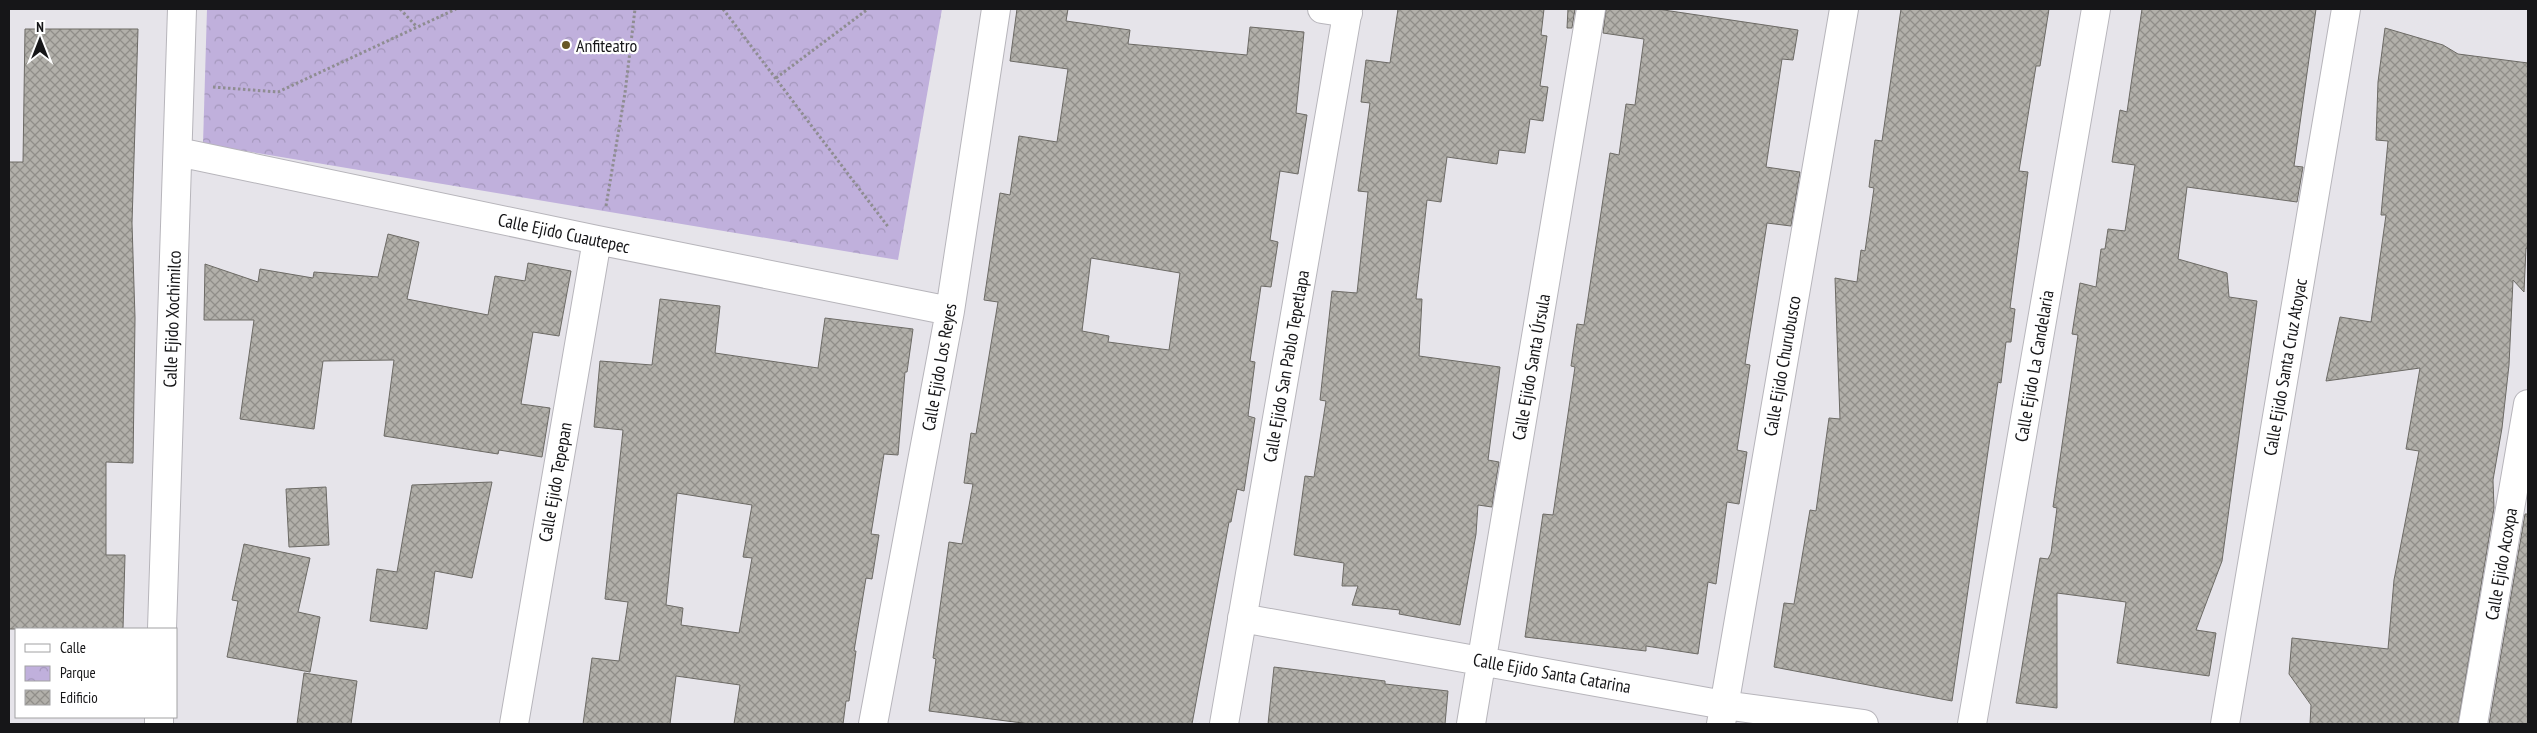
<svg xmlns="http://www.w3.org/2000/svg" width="2537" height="733" viewBox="0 0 2537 733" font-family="'PT Sans Narrow',sans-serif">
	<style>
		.park { fill: url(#park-crowns) }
		.building { fill: url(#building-cross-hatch); stroke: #6c6a65; fill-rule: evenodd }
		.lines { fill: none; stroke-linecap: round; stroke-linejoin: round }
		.minor-casing { stroke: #b7b5bb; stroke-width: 30 }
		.path { stroke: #8f8d92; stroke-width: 3; stroke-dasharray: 2.5 2.5; stroke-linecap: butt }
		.minor { stroke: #fff; stroke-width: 28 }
		.poi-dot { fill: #685825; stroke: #fff; stroke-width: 2 }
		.labels { text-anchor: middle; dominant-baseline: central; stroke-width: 4.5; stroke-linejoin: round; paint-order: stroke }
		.poi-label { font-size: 18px; fill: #161618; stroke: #fff; text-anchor: start }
		.street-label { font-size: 18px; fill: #161618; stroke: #fff }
	</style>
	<defs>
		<pattern id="park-crowns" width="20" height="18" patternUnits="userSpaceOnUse" patternTransform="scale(1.25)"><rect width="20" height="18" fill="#c0b0dc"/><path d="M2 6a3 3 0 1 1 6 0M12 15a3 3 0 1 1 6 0" fill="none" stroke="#a497bc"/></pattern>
		<pattern id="building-cross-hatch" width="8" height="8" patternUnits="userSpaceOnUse" patternTransform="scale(1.25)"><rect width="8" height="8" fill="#b2b0aa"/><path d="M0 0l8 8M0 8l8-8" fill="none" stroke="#908e89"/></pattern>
	</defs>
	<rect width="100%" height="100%" fill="#e6e4ea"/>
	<path class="park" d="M 207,9 L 942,9 L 898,260 L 203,144 Z"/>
	<path class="building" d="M 1017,9 L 1068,9 L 1066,21 L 1130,30 L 1128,44 L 1247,55 L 1250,27 L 1304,32 L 1296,113 L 1307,115 L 1298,174 L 1280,171 L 1270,240 L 1278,242 L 1271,287 L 1261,286 L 1250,361 L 1255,362 L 1248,416 L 1255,418 L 1244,491 L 1237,489 L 1231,522 L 1229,522 L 1192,724 L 1030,724 L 929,711 L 936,659 L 933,658 L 949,542 L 962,544 L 973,484 L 964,483 L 971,433 L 976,434 L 998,302 L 984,300 L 1000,193 L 1010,195 L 1019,136 L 1057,142 L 1068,69 L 1010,61 ZM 1091,258 L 1180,273 L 1169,350 L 1108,342 L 1109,336 L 1082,331 Z
		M 1398,9 L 1544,9 L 1541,35 L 1547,36 L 1540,86 L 1548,87 L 1543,121 L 1530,119 L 1525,153 L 1499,150 L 1497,164 L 1447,157 L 1441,202 L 1427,200 L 1416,299 L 1422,299 L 1419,356 L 1500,367 L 1488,460 L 1499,462 L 1494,492 L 1492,507 L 1478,505 L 1476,534 L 1460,625 L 1399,614 L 1400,610 L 1352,605 L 1358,586 L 1342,586 L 1344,563 L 1294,555 L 1305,476 L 1314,477 L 1326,401 L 1320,400 L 1332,291 L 1357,293 L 1368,192 L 1358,191 L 1370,103 L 1361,102 L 1366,60 L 1390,63 Z
		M 1568,9 L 1575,9 L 1572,28 L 1567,28 Z
		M 1606,9 L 1657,9 L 1798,30 L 1793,60 L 1782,59 L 1766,167 L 1800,172 L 1791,226 L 1767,223 L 1745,364 L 1750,365 L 1737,450 L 1747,452 L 1739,504 L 1727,502 L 1716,584 L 1708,582 L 1698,654 L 1646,646 L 1646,651 L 1525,637 L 1543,514 L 1553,515 L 1575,367 L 1571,366 L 1577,324 L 1584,325 L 1610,153 L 1619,155 L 1626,104 L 1635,105 L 1644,39 L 1603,33 Z
		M 1901,9 L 2049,9 L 2040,66 L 2036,66 L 2019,171 L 2028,172 L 2010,308 L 2015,309 L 2011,342 L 2006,342 L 2001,383 L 1998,382 L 1952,701 L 1774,667 L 1784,603 L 1794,604 L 1810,510 L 1816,511 L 1829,418 L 1840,419 L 1835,278 L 1857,282 L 1861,250 L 1865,251 L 1874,188 L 1869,187 L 1875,140 L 1882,141 Z
		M 2142,9 L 2316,9 L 2294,166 L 2303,167 L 2297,202 L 2187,187 L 2178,259 L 2227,273 L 2229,297 L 2257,301 L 2222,561 L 2196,630 L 2216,633 L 2209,676 L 2117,663 L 2126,602 L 2057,593 L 2057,708 L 2016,703 L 2040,558 L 2048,559 L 2051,553 L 2057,508 L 2053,507 L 2078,335 L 2072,334 L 2080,283 L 2096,287 L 2101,249 L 2105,249 L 2108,229 L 2125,231 L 2135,165 L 2112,162 L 2120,110 L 2127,112 Z
		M 2385,28 L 2443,45 L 2458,54 L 2528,63 L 2528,248 L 2526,248 L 2524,292 L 2513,280 L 2509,365 L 2502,428 L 2493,480 L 2494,508 L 2458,724 L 2310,724 L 2311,705 L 2289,674 L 2292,638 L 2388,649 L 2394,580 L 2419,451 L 2406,449 L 2420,368 L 2326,381 L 2340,317 L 2371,322 L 2386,215 L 2381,215 L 2388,141 L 2376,140 L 2378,82 Z
		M 25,29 L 138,29 L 132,223 L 135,318 L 133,463 L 106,462 L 106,555 L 125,555 L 123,629 L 9,629 L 9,162 L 23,162 Z
		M 388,234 L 419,242 L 407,299 L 488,315 L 495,276 L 525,281 L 528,263 L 571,271 L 559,336 L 533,332 L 521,404 L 550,408 L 542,457 L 499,450 L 498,454 L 384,436 L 394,360 L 323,361 L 314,429 L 240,419 L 254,320 L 204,320 L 205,264 L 258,282 L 260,269 L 313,278 L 314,272 L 378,277 Z
		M 660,299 L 720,306 L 715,353 L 818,368 L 825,318 L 913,329 L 907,372 L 905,372 L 898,455 L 884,454 L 871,534 L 879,535 L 872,579 L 866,578 L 854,651 L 856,651 L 849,701 L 846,701 L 843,724 L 734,724 L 740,685 L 676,676 L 670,724 L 583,724 L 592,658 L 619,661 L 628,602 L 605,599 L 623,430 L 594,427 L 600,361 L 652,365 ZM 677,493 L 752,505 L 743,557 L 752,558 L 739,633 L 681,625 L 683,608 L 666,605 Z
		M 492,482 L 472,578 L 435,571 L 427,629 L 370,621 L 377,569 L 397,572 L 412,485 Z
		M 326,487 L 329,545 L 289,547 L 286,489 Z
		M 2525,514 L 2528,514 L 2528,724 L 2489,724 Z
		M 244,544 L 310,558 L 298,612 L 320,617 L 310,672 L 227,657 L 238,601 L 232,600 Z
		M 1274,667 L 1385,681 L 1385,684 L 1448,691 L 1445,724 L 1268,724 Z
		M 304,673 L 357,681 L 351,724 L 297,724 Z"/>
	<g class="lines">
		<defs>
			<path id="minor" d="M 1322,9 L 1348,13
				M 178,152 L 597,240 L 950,311
				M 1242,618 L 1724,705 L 1864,724
				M 162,629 L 182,9
				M 159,724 L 159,717
				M 514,724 L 597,240
				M 873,724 L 950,311 L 996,9
				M 1224,724 L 1348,9
				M 1471,724 L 1591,9
				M 1721,724 L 1844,9
				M 1972,724 L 2096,9
				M 2225,724 L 2346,9
				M 2473,724 L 2528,404"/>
		</defs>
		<use href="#minor" class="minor-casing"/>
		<path class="path" d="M 400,9 L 417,27
			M 723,9 L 889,228
			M 776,78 L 868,9
			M 213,87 L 278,92 L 456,9
			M 606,206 L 625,93 L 635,9"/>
		<use href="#minor" class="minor"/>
	</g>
	<circle class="poi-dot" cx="566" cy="45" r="5"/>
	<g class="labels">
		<g class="poi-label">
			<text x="576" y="45">Anfiteatro</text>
		</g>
		<g class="street-label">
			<text transform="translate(564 233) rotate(12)">Calle Ejido Cuautepec</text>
			<text transform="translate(172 319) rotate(-88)">Calle Ejido Xochimilco</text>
			<text transform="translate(1286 366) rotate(-80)">Calle Ejido San Pablo Tepetlapa</text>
			<text transform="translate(1782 366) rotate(-80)">Calle Ejido Churubusco</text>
			<text transform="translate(2034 366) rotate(-80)">Calle Ejido La Candelaria</text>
			<text transform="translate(939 367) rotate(-80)">Calle Ejido Los Reyes</text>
			<text transform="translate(1531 367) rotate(-80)">Calle Ejido Santa Úrsula</text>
			<text transform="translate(2285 367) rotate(-80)">Calle Ejido Santa Cruz Atoyac</text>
			<text transform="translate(555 482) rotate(-80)">Calle Ejido Tepepan</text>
			<text transform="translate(2501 564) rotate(-80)">Calle Ejido Acoxpa</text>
			<text transform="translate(1552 673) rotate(10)">Calle Ejido Santa Catarina</text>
		</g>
	</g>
	<rect width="2537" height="733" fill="none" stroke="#161618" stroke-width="20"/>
	<rect x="15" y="628" width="162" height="90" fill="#ffffff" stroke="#a2a2a3"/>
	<rect x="25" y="644" width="25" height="8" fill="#ffffff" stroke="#a2a2a3"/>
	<text x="60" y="653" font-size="15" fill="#161618">Calle</text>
	<rect x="25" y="666" width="25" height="15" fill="url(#park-crowns)" stroke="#a2a2a3"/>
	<text x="60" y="678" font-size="15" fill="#161618">Parque</text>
	<rect x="25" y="690" width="25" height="15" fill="url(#building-cross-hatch)" stroke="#a2a2a3"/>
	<text x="60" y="703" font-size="15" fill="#161618">Edificio</text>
	<g transform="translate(40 40)" stroke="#ffffff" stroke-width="4" paint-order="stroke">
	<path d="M0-4L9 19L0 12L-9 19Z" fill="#161618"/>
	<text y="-8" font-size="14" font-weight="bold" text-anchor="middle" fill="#161618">N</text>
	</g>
</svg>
